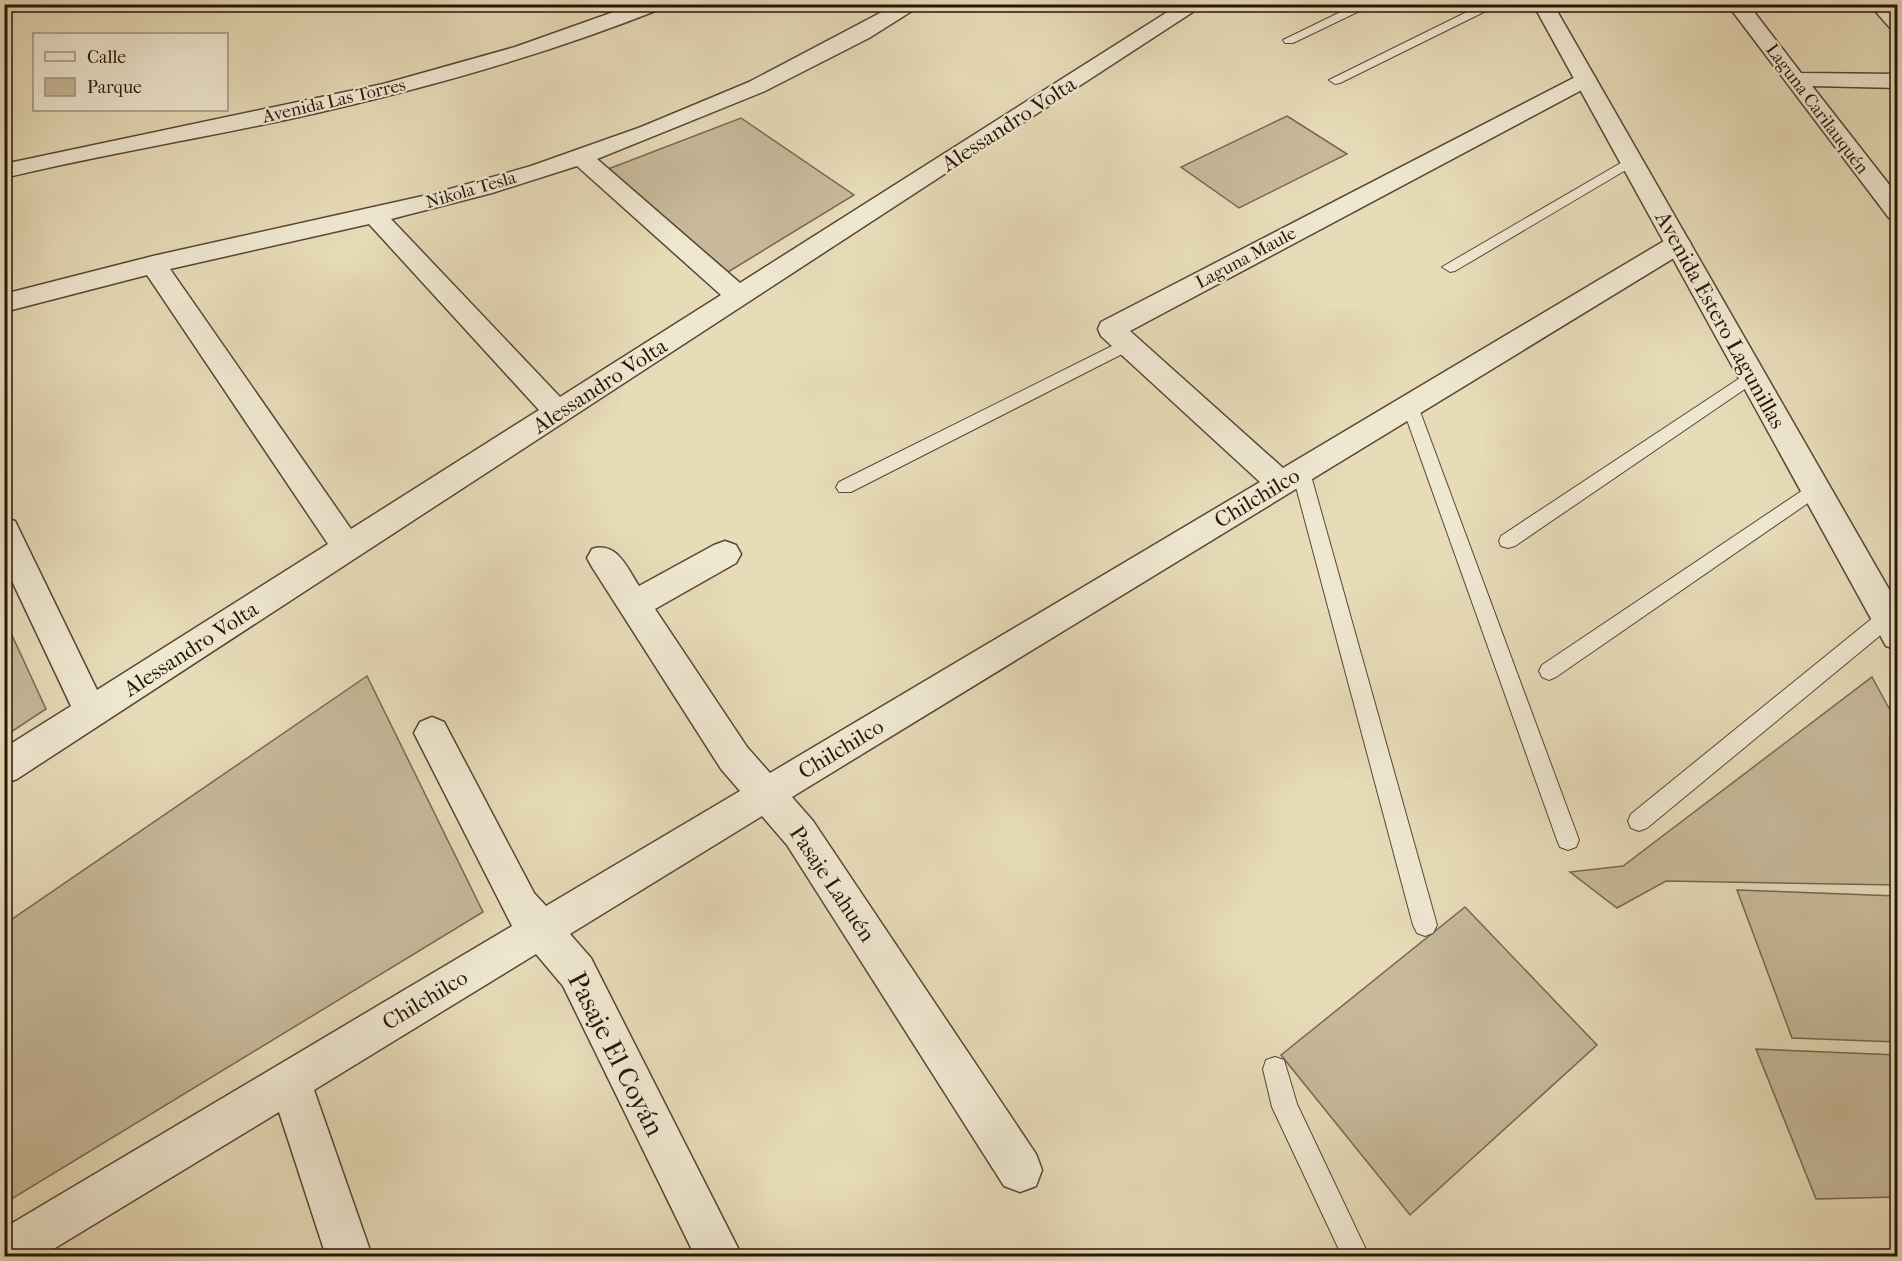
<svg xmlns="http://www.w3.org/2000/svg" width="1902" height="1261" viewBox="0 0 1902 1261" font-family="'IM FELL French Canon',serif">
	<style>
		.green { fill: #c7b99a; stroke: #786752; stroke-width: 1.5 }
		.lines { fill: none; stroke-linecap: round; stroke-linejoin: round }
		.service-casing { stroke: #584635; stroke-width: 2 }
		.minor-casing { stroke: #584635; stroke-width: 3 }
		.tertiary-casing { stroke: #584635; stroke-width: 3 }
		.service { fill: #efe8d1; fill-rule: evenodd }
		.minor { fill: #efe8d1; fill-rule: evenodd }
		.tertiary { fill: #efe8d1; fill-rule: evenodd }
		.labels { text-anchor: middle; dominant-baseline: central; stroke-width: 4.5; stroke-linejoin: round; paint-order: stroke }
		.far-street-label { font-size: 18px; fill: #291509; stroke: #efe8d1 }
		.street-label { font-size: 22px; fill: #291509; stroke: #efe8d1 }
		.near-street-label { font-size: 27px; fill: #291509; stroke: #efe8d1 }
	</style>
	<rect width="100%" height="100%" fill="#e7dbb8"/>
	<filter id="stains"><feTurbulence type="fractalNoise" baseFrequency=".00333" numOctaves="4"/><feColorMatrix values="0 0 0 0 .2 0 0 0 0 .09 0 0 0 0 .02 0 0 0 .5 -.17"/></filter>
	<radialGradient id="worn" r=".72"><stop offset=".6" stop-color="#630" stop-opacity="0"/><stop offset="1" stop-color="#630" stop-opacity=".3"/></radialGradient>
	<path class="green" d="M 1287,116 L 1347,154 L 1239,208 L 1181,167 Z
		M 741,118 L 854,195 L 728,272 L 608,169 Z
		M 4,618 L 46,709 L 5,736 L 4,736 Z
		M 367,676 L 483,912 L 5,1203 L 5,924 Z
		M 1872,677 L 1897,723 L 1897,885 L 1666,881 L 1617,908 L 1570,872 L 1623,866 Z
		M 1737,890 L 1897,896 L 1897,1042 L 1792,1038 Z
		M 1465,907 L 1597,1045 L 1410,1215 L 1281,1055 Z
		M 1756,1049 L 1897,1055 L 1897,1197 L 1816,1199 Z"/>
	<g class="lines">
		<defs>
			<path id="service" d="M 1357,4 L 1374,4 L 1293,43 L 1285,43 L 1283,40 Z
				M 1483,4 L 1500,4 L 1340,83 L 1335,84 L 1329,80 Z
				M 1631,157 L 1638,161 L 1636,164 L 1455,271 L 1450,272 L 1442,267 Z
				M 1128,338 L 1136,344 L 1134,348 L 851,492 L 839,492 L 836,487 L 839,482 Z
				M 1752,370 L 1760,376 L 1758,380 L 1515,546 L 1508,548 L 1501,546 L 1499,541 L 1501,536 Z
				M 1410,400 L 1418,406 L 1579,840 L 1576,847 L 1568,850 L 1560,847 L 1557,840 L 1402,406 Z
				M 1301,465 L 1307,467 L 1310,472 L 1437,925 L 1433,933 L 1425,936 L 1417,933 L 1413,925 L 1292,472 L 1295,467 Z
				M 1815,482 L 1821,484 L 1824,489 L 1821,494 L 1556,677 L 1549,680 L 1542,677 L 1539,671 L 1542,665 Z
				M 1887,610 L 1894,612 L 1897,618 L 1894,624 L 1647,828 L 1639,831 L 1631,828 L 1628,821 L 1631,814 L 1880,612 Z
				M 1275,1057 L 1284,1060 L 1297,1104 L 1369,1256 L 1342,1256 L 1272,1107 L 1263,1069 L 1266,1060 Z"/>
			<path id="minor" d="M 636,4 L 666,4 L 663,8 C 543,56 420,90 294,118 C 197,139 100,155 4,178 L 4,164 L 383,84 L 515,47 Z
				M 897,4 L 923,4 L 869,38 L 765,91 L 597,159 L 740,283 L 1180,4 L 1205,4 L 17,779 L 4,784 L 4,748 L 71,706 L 4,564 L 4,518 L 15,521 L 97,690 L 328,544 L 147,275 L 4,312 L 4,294 L 153,256 L 432,194 L 531,166 L 641,127 L 749,82 ZM 577,166 L 721,295 L 560,397 L 391,219 L 492,193 ZM 369,224 L 539,410 L 351,529 L 170,269 Z
				M 1727,4 L 1748,4 L 1801,73 L 1898,74 L 1898,88 L 1812,86 L 1898,196 L 1898,221 L 1889,218 Z
				M 1869,4 L 1891,4 L 1898,12 L 1898,31 L 1891,29 Z
				M 1585,72 L 1593,74 L 1596,79 L 1593,84 L 1130,331 L 1283,468 L 1669,238 L 1678,236 L 1687,238 L 1691,244 L 1687,250 L 792,797 L 813,821 L 1036,1154 L 1042,1170 L 1036,1186 L 1020,1192 L 1004,1186 L 787,845 L 762,816 L 570,934 L 591,958 L 742,1256 L 695,1256 L 563,986 L 536,954 L 314,1090 L 372,1256 L 326,1256 L 279,1112 L 42,1256 L 4,1256 L 4,1228 L 512,926 L 414,733 L 420,722 L 432,717 L 444,722 L 534,893 L 546,906 L 740,791 L 721,769 L 592,567 L 587,558 L 592,549 C 617,541 627,568 639,586 L 714,545 L 725,541 L 736,545 L 741,554 L 736,563 L 655,609 L 747,747 L 770,773 L 1260,482 L 1101,336 L 1098,329 L 1101,322 Z"/>
			<path id="tertiary" d="M 1533,4 L 1553,4 L 1898,605 L 1898,650 L 1886,646 Z"/>
		</defs>
		<use href="#service" class="service-casing"/>
		<use href="#minor" class="minor-casing"/>
		<use href="#tertiary" class="tertiary-casing"/>
		<use href="#service" class="service"/>
		<use href="#minor" class="minor"/>
		<use href="#tertiary" class="tertiary"/>
	</g>
	<g class="labels">
		<g class="far-street-label">
			<text transform="translate(334 101) rotate(-13)">Avenida Las Torres</text>
			<text transform="translate(1817 109) rotate(53)">Laguna Carilauquén</text>
			<text transform="translate(471 190) rotate(-16)">Nikola Tesla</text>
			<text transform="translate(1246 258) rotate(-28)">Laguna Maule</text>
		</g>
		<g class="street-label">
			<text transform="translate(1009 124) rotate(-33)">Alessandro Volta</text>
			<text transform="translate(1720 320) rotate(61)">Avenida Estero Lagunillas</text>
			<text transform="translate(600 386) rotate(-33)">Alessandro Volta</text>
			<text transform="translate(1257 498) rotate(-31)">Chilchilco</text>
			<text transform="translate(191 649) rotate(-33)">Alessandro Volta</text>
			<text transform="translate(841 749) rotate(-31)">Chilchilco</text>
			<text transform="translate(832 884) rotate(56)">Pasaje Lahuén</text>
			<text transform="translate(425 1000) rotate(-31)">Chilchilco</text>
		</g>
		<g class="near-street-label">
			<text transform="translate(616 1054) rotate(63)">Pasaje El Coyán</text>
		</g>
	</g>
	<rect width="1902" height="1261" fill="none" stroke="#e7dbb8" stroke-width="24"/>
	<rect x="6" y="6" width="1890" height="1249" fill="none" stroke="#291509" stroke-width="3"/>
	<rect x="12" y="12" width="1878" height="1237" fill="none" stroke="#291509" stroke-width="1.5"/>
	<rect x="33" y="33" width="195" height="78" fill="#efe8d1" stroke="#a09481" stroke-width="1.5"/>
	<rect x="45" y="52" width="30" height="9" fill="#efe8d1" stroke="#a09481" stroke-width="1.5"/>
	<text x="87" y="63" font-size="18" fill="#291509">Calle</text>
	<rect x="45" y="78" width="30" height="18" fill="#c7b99a" stroke="#a09481" stroke-width="1.5"/>
	<text x="87" y="93" font-size="18" fill="#291509">Parque</text>
	<rect width="100%" height="100%" filter="url(#stains)"/>
	<rect width="100%" height="100%" fill="url(#worn)"/>
</svg>
